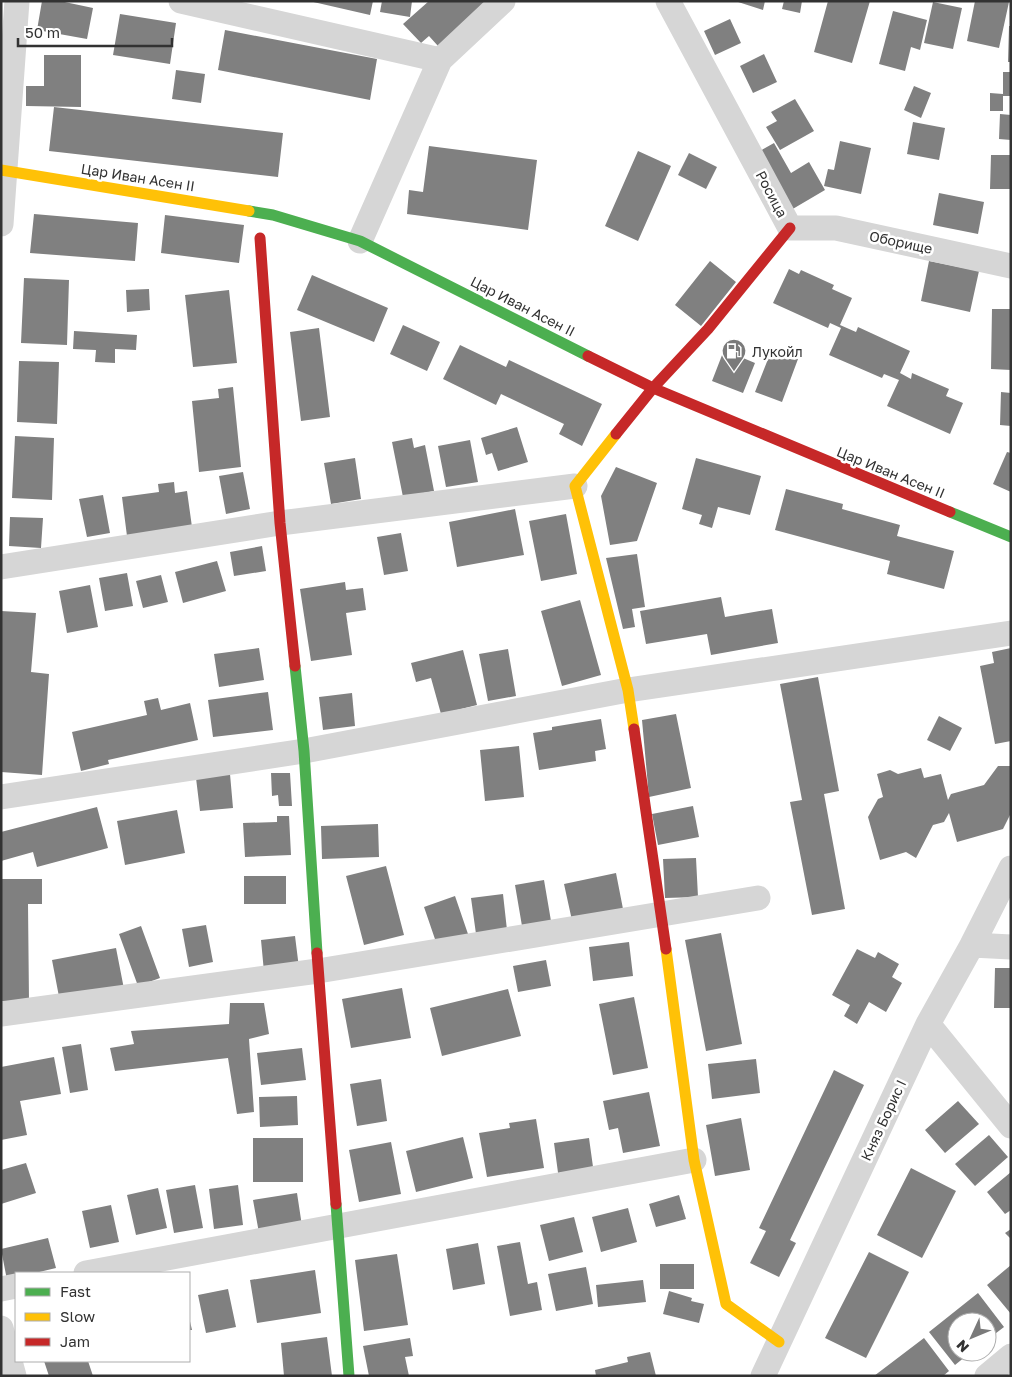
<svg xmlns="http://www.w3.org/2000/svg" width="1012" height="1377" viewBox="0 0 1012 1377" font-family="'Golos Text',sans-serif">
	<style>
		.building { fill: #808080 }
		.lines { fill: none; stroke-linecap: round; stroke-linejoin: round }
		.street { stroke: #d6d6d6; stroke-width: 25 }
		.fast { stroke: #4caf50; stroke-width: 11 }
		.slow { stroke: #ffc107; stroke-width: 11 }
		.jam { stroke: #c62828; stroke-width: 11 }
		.labels { text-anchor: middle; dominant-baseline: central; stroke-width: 5; stroke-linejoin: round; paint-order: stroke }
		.street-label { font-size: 14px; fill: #323232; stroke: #fff }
		.poi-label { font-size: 14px; fill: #323232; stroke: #fff; text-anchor: start }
	</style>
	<rect width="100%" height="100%" fill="#fff"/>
	<path class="building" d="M 42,1 L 60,1 L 93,8 L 87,39 L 37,30 Z
		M 309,1 L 373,1 L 370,15 Z
		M 382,1 L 412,1 L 410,17 L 380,12 Z
		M 429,1 L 487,1 L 438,46 L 429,36 L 421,43 L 403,24 Z
		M 735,1 L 765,1 L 763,10 Z
		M 784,1 L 802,1 L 800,13 L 782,9 Z
		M 828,1 L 870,1 L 852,63 L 814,52 Z
		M 975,1 L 1009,2 L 999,48 L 967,41 Z
		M 933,2 L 962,8 L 953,49 L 924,43 Z
		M 893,11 L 927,20 L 920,50 L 911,47 L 905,71 L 879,64 Z
		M 120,14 L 176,23 L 170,64 L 113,55 Z
		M 730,19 L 741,43 L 715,55 L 704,31 Z
		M 1009,26 L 1011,26 L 1011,62 L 1008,62 Z
		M 225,30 L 377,59 L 370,100 L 218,70 Z
		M 764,54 L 777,82 L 753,93 L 740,66 Z
		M 44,55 L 81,55 L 81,107 L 26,106 L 26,86 L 44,86 Z
		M 176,70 L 205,74 L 201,103 L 172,99 Z
		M 1003,72 L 1011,72 L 1011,96 L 1003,96 L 1003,111 L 990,111 L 990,93 L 1003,94 Z
		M 914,86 L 931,93 L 921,118 L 904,110 Z
		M 795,99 L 814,131 L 780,150 L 766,127 L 777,121 L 771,112 Z
		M 54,107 L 283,133 L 278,177 L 49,151 Z
		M 1000,114 L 1011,115 L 1011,140 L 999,139 Z
		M 913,122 L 945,128 L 939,160 L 907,154 Z
		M 840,141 L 871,148 L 861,194 L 824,186 L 828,169 L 834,170 Z
		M 774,143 L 791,173 L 809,162 L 825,190 L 791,210 L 758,152 Z
		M 429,146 L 537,160 L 528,230 L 407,214 L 409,190 L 423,192 Z
		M 638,151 L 671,166 L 638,241 L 605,226 Z
		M 689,153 L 717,167 L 706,189 L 678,175 Z
		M 991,155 L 1011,155 L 1011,189 L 990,189 Z
		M 939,193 L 984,202 L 978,234 L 933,225 Z
		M 34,214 L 138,223 L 135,261 L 30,253 Z
		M 165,215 L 244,225 L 239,263 L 161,253 Z
		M 710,261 L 736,282 L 701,326 L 675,305 Z
		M 929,261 L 979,271 L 970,312 L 921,301 Z
		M 789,269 L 799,274 L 801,270 L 834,285 L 832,289 L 852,298 L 840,325 L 856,332 L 858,327 L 910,351 L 900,373 L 911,379 L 912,373 L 949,389 L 946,396 L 963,403 L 950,434 L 887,406 L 899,380 L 884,374 L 882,378 L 829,355 L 841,328 L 830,323 L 828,328 L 773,303 Z
		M 312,275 L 388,308 L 374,342 L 297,310 Z
		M 24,278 L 69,280 L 67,345 L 21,343 Z
		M 149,289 L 150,310 L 127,312 L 126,290 Z
		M 229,290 L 237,363 L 193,367 L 185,295 Z
		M 992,309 L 1011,309 L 1011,370 L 991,369 Z
		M 403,325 L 440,342 L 427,371 L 390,354 Z
		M 319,328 L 330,417 L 301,421 L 290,332 Z
		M 74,331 L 137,335 L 136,350 L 115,349 L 115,363 L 95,362 L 96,350 L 73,349 Z
		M 460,345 L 506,367 L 509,360 L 602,404 L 582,446 L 559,434 L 564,424 L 501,394 L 496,405 L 443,379 Z
		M 772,349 L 798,359 L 782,402 L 755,392 Z
		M 724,350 L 755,363 L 743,393 L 712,381 Z
		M 19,361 L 59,362 L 57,424 L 17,422 Z
		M 233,387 L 241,467 L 199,472 L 192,401 L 219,398 L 218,389 Z
		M 1001,392 L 1011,393 L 1011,426 L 1000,425 Z
		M 517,427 L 528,462 L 498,471 L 492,453 L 486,455 L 481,438 Z
		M 15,436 L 54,438 L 52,500 L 12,498 Z
		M 412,438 L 414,448 L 425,445 L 434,491 L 403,497 L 392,442 Z
		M 470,440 L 478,482 L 446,487 L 438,446 Z
		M 1007,452 L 1011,453 L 1011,492 L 993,484 Z
		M 355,458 L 361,499 L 331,504 L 324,463 Z
		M 696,458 L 761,476 L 750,515 L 718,507 L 712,528 L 699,524 L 702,515 L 682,509 Z
		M 616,467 L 657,483 L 637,541 L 610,545 L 601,496 Z
		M 243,472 L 250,509 L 226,514 L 219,476 Z
		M 174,482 L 175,493 L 187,491 L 192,527 L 127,536 L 122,497 L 159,492 L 158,484 Z
		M 786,489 L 843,504 L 842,509 L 900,525 L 897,536 L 954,551 L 944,589 L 887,574 L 890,561 L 775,530 Z
		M 103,495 L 110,533 L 87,537 L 79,499 Z
		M 515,509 L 524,555 L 457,567 L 449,522 Z
		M 566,514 L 577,574 L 541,581 L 529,521 Z
		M 10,517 L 43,518 L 41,548 L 9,546 Z
		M 401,533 L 408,571 L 384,575 L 377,537 Z
		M 262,546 L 266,571 L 234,576 L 230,552 Z
		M 637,554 L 645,607 L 632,609 L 635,627 L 623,629 L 606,558 Z
		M 217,561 L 226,591 L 183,603 L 175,572 Z
		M 127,573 L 133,606 L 105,611 L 99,578 Z
		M 161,575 L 168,602 L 143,608 L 136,581 Z
		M 345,582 L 346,590 L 363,588 L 366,610 L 346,613 L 352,655 L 311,661 L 300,589 Z
		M 90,585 L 98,627 L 67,633 L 59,591 Z
		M 721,597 L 725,617 L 772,609 L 778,643 L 711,655 L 707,634 L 646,644 L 640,611 Z
		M 580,600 L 601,675 L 562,686 L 541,611 Z
		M 1,611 L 36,613 L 31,672 L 49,674 L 42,775 L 1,772 Z
		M 259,648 L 264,680 L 219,687 L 214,654 Z
		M 1011,648 L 1011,741 L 995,744 L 980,666 L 994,663 L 992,652 Z
		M 508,649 L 516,696 L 488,701 L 479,654 Z
		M 463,650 L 477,705 L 441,714 L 431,678 L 416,682 L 411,663 Z
		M 818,677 L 839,791 L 824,794 L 845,909 L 812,915 L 790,802 L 802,800 L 780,684 Z
		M 268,692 L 273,730 L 213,737 L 208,700 Z
		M 352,693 L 355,726 L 323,730 L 319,697 Z
		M 158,698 L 161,710 L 190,703 L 198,740 L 108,760 L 109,764 L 81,771 L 72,732 L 147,715 L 144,701 Z
		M 676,714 L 691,788 L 649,797 L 642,720 Z
		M 939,716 L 962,728 L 950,751 L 927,740 Z
		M 601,719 L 606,749 L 595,751 L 596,761 L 539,770 L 533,733 L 552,730 L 552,727 Z
		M 519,746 L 524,797 L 485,801 L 480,750 Z
		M 998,766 L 1011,766 L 1011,813 L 1003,829 L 957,842 L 949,813 L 944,822 L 933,825 L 916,858 L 906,852 L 880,860 L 868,817 L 878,799 L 883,797 L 877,774 L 890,770 L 898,774 L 921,768 L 924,778 L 941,774 L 948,800 L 951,794 L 984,785 Z
		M 271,773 L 290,773 L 292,806 L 279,806 L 278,795 L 272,796 Z
		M 230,774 L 233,808 L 200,811 L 196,778 Z
		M 693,806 L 699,837 L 658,845 L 652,814 Z
		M 97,807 L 108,848 L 37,867 L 33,852 L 1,861 L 1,832 Z
		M 177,810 L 185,853 L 125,865 L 117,821 Z
		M 277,816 L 289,816 L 291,855 L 245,857 L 243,823 L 277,822 Z
		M 378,824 L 379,857 L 322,859 L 321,826 Z
		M 696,858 L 698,897 L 665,898 L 663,859 Z
		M 386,866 L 404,935 L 364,945 L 346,876 Z
		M 616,873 L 624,914 L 573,925 L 564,884 Z
		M 244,876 L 286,876 L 286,904 L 244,904 Z
		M 1,879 L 42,879 L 42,904 L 28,904 L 29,1001 L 1,1001 Z
		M 544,880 L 551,921 L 522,926 L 515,885 Z
		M 503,894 L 507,930 L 476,934 L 471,898 Z
		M 455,896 L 468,934 L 437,945 L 424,907 Z
		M 206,925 L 213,962 L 189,967 L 182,929 Z
		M 141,926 L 160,978 L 138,986 L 119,934 Z
		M 721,933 L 742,1044 L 706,1051 L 685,940 Z
		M 295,936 L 299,968 L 264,972 L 261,940 Z
		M 629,942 L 633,976 L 593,981 L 589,947 Z
		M 116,948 L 124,989 L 60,1002 L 52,960 Z
		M 857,949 L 875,958 L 878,952 L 899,964 L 892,977 L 902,983 L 886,1012 L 869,1002 L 857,1024 L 844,1016 L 850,1005 L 832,995 Z
		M 546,960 L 551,986 L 518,992 L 513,966 Z
		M 995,968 L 1011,968 L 1011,1008 L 994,1008 Z
		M 402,988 L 411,1038 L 351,1048 L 342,999 Z
		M 508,989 L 521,1036 L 442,1056 L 430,1008 Z
		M 634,997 L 648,1068 L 613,1075 L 599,1004 Z
		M 230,1003 L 264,1003 L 269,1034 L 249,1039 L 254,1112 L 237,1114 L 228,1058 L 115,1071 L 110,1048 L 134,1044 L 131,1031 L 229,1024 Z
		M 81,1044 L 88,1090 L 70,1093 L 62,1047 Z
		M 302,1048 L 306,1080 L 261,1085 L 257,1053 Z
		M 54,1057 L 61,1094 L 20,1101 L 27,1135 L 1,1140 L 1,1067 Z
		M 756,1059 L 760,1093 L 712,1099 L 708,1064 Z
		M 834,1070 L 864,1085 L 790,1240 L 796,1243 L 779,1277 L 750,1263 L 766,1231 L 759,1228 Z
		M 381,1079 L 387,1121 L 357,1126 L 350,1084 Z
		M 649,1092 L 660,1146 L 623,1153 L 618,1128 L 609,1130 L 603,1101 Z
		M 297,1096 L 298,1125 L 260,1127 L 259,1097 Z
		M 958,1101 L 979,1124 L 945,1153 L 925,1130 Z
		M 741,1118 L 750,1170 L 715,1176 L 706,1125 Z
		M 536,1119 L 544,1168 L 487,1177 L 479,1133 L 510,1128 L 509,1123 Z
		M 989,1135 L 1008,1157 L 975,1186 L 955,1164 Z
		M 463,1137 L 473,1178 L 416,1192 L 406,1151 Z
		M 253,1138 L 303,1138 L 303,1182 L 253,1182 Z
		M 589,1138 L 594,1174 L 559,1180 L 554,1143 Z
		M 391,1142 L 401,1194 L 359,1202 L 349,1150 Z
		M 26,1163 L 36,1193 L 1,1204 L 1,1170 Z
		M 911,1168 L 956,1191 L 922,1258 L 877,1235 Z
		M 1011,1172 L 1011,1210 L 1005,1214 L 987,1192 Z
		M 195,1185 L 203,1228 L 174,1233 L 166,1190 Z
		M 238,1185 L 243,1225 L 214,1229 L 209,1189 Z
		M 158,1188 L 167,1228 L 136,1235 L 127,1195 Z
		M 297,1193 L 302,1226 L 259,1233 L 253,1200 Z
		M 679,1195 L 686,1219 L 656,1227 L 649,1204 Z
		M 111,1205 L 119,1242 L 90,1248 L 82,1211 Z
		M 628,1208 L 637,1242 L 601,1252 L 592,1217 Z
		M 574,1217 L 583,1252 L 549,1261 L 540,1225 Z
		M 1011,1229 L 1011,1239 L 1005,1233 Z
		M 48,1238 L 56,1268 L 35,1273 L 16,1273 L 16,1278 L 7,1280 L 1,1249 Z
		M 520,1242 L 528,1284 L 537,1282 L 542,1310 L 510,1316 L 497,1246 Z
		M 478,1243 L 485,1284 L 453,1290 L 446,1249 Z
		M 869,1252 L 909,1272 L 866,1358 L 825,1338 Z
		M 397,1254 L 408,1325 L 364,1331 L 355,1260 Z
		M 660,1264 L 694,1264 L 694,1289 L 660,1289 Z
		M 1011,1265 L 1011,1314 L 987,1285 Z
		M 586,1267 L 593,1304 L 556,1311 L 548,1274 Z
		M 315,1270 L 321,1313 L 257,1323 L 250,1280 Z
		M 643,1280 L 646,1302 L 598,1307 L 596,1285 Z
		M 228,1289 L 236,1327 L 206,1333 L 198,1295 Z
		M 669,1291 L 692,1298 L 691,1301 L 704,1304 L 699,1323 L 663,1314 Z
		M 978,1293 L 1004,1327 L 987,1340 L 987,1322 L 957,1322 L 957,1352 L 971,1352 L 955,1365 L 929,1332 Z
		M 189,1317 L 192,1330 L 189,1330 Z
		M 327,1337 L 332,1376 L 284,1376 L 281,1343 Z
		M 410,1338 L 413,1356 L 405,1357 L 409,1376 L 369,1376 L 363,1346 Z
		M 924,1338 L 949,1371 L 943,1376 L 874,1376 Z
		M 650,1352 L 656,1376 L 596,1376 L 595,1370 L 628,1362 L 627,1357 Z
		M 44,1361 L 88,1361 L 93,1376 L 49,1376 Z"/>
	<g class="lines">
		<path class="street" d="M 181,1 L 440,60
			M 668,1 L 790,228 L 836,228 L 1011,266
			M 1,224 L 17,1
			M 360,241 L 440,60 L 503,1
			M 1,567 L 280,523 L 575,486
			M 1,797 L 304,751 L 628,690 L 1011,633
			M 972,945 L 1011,947
			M 1,1014 L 318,971 L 758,898
			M 928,1024 L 1011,1126
			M 86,1273 L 694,1160
			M 1,1289 L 16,1286
			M 1,1328 L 14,1376
			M 763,1376 L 928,1024 L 972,945 L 1011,868
			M 987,1376 L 1011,1356"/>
		<path class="fast" d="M 249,211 L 273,215 L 360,241 L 588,356
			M 950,512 L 1011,537
			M 295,666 L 304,751 L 317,953
			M 336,1204 L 349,1376"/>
		<path class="slow" d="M 1,170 L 249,211
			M 616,434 L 575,486 L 628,690 L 634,729
			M 666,949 L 694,1160 L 726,1304 L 779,1342"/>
		<path class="jam" d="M 260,238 L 280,523 L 295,666
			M 588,356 L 653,388 L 950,512
			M 616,434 L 653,388 L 708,329 L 790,228
			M 634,729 L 666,949
			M 317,953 L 336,1204"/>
	</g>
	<defs>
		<symbol id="fuel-pin" viewBox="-11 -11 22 30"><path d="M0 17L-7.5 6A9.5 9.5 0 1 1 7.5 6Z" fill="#7a7a7a" stroke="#fff"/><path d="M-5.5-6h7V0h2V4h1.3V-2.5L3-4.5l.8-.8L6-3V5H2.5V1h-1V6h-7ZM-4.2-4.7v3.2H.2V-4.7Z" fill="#fff"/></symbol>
	</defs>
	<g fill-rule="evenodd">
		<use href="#fuel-pin" x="720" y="337" width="28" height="38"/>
	</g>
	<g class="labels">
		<g class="street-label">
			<text transform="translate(138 177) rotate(9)">Цар Иван Асен II</text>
			<text transform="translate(772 194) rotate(62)">Росица</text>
			<text transform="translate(901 242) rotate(12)">Оборище</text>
			<text transform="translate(523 306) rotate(27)">Цар Иван Асен II</text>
			<text transform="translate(891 472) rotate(22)">Цар Иван Асен II</text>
			<text transform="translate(883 1120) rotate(-65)">Княз Борис I</text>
		</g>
		<g class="poi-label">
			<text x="752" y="351">Лукойл</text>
		</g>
	</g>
	<rect width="1012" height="1377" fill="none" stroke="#323232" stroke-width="5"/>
	<rect x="15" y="1272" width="175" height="90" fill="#ffffff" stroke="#adadad"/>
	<rect x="25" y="1288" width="25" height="8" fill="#4caf50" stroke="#adadad"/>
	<text x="60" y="1297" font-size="15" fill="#323232">Fast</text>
	<rect x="25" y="1313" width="25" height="8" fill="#ffc107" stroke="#adadad"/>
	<text x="60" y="1322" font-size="15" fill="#323232">Slow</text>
	<rect x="25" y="1338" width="25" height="8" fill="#c62828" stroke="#adadad"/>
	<text x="60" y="1347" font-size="15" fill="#323232">Jam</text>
	<g transform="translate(972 1337) rotate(226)"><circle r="24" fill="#ffffff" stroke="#adadad"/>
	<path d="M0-4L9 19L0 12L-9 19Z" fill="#7a7a7a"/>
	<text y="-8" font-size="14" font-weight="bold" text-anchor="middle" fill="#323232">N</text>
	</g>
	<path d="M18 38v8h154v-8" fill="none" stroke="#323232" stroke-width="2.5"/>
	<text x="25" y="38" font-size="15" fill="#323232" stroke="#ffffff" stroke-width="4" paint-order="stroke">50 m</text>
</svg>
